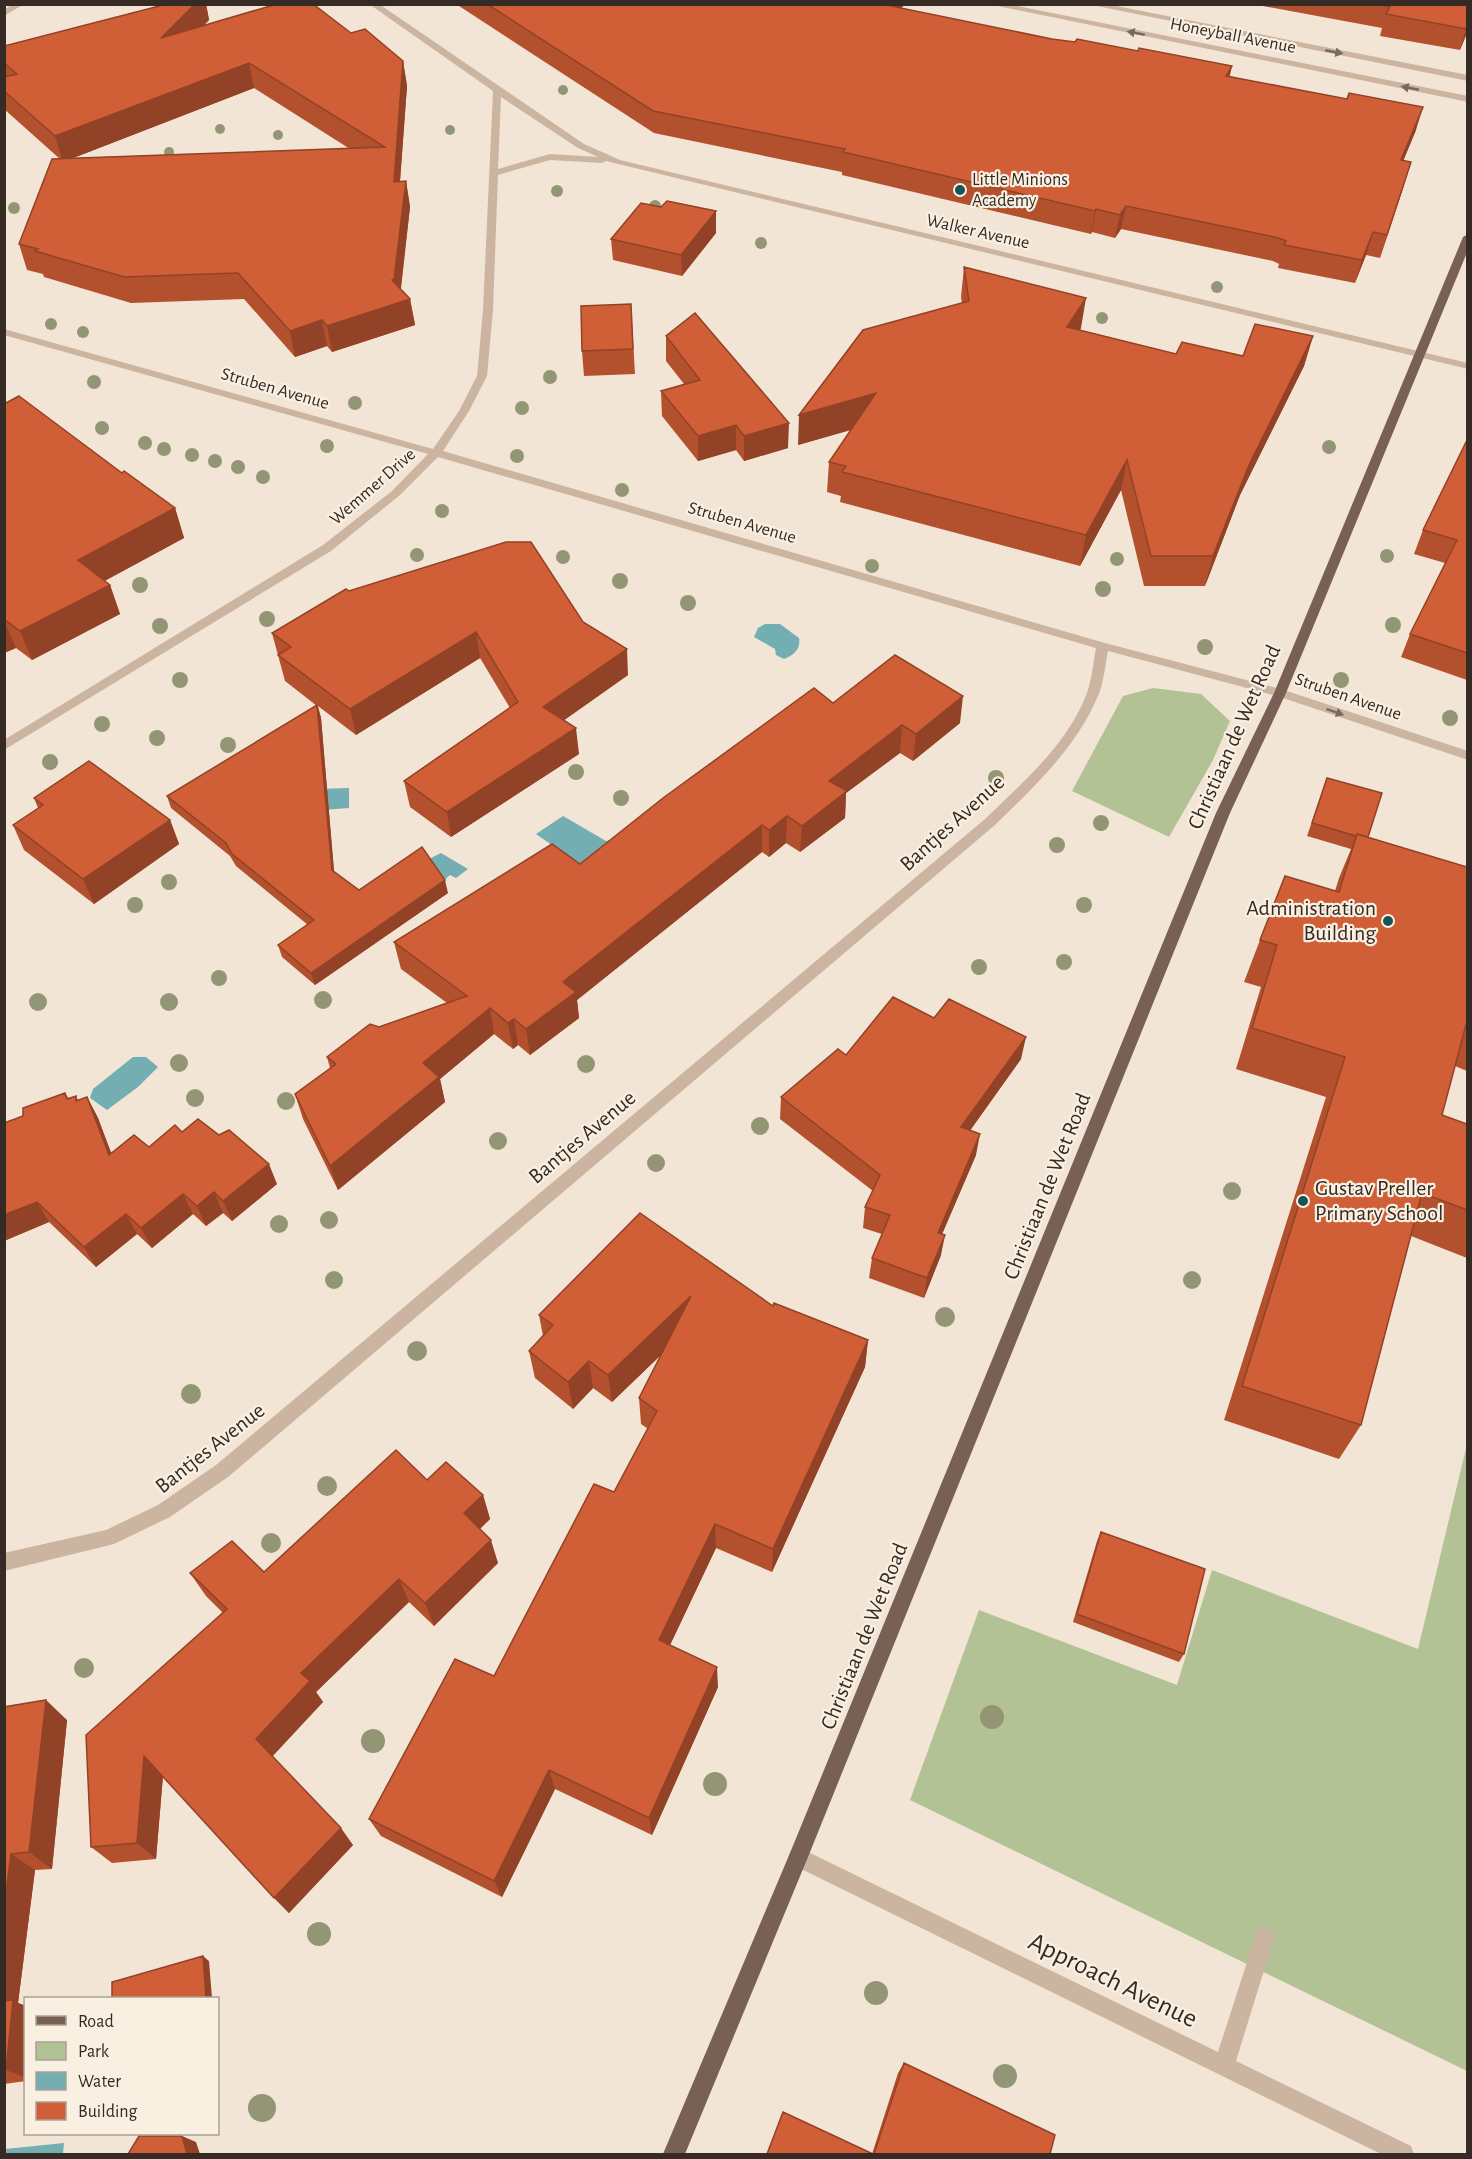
<svg xmlns="http://www.w3.org/2000/svg" width="1472" height="2159" viewBox="0 0 1472 2159" font-family="'Alegreya Sans',sans-serif">
	<style>
		.green { fill: #b2c295 }
		.water { fill: #72aeb2 }
		.lines { fill: none; stroke-linecap: round; stroke-linejoin: round }
		.minor { fill: #cbb5a1; fill-rule: evenodd }
		.major { fill: #786154; fill-rule: evenodd }
		.tree { fill: #929675 }
		.wall { fill: #b3512e; fill-rule: evenodd }
		.shaded-wall { fill: #924226 }
		.building { fill: #d05e36; stroke: #924226; stroke-width: 1.5 }
		.oneway { fill: #78695c }
		.poi-dot { fill: #175459; stroke: #faf0e2; stroke-width: 2 }
		.labels { text-anchor: middle; dominant-baseline: central; stroke-width: 4.5; stroke-linejoin: round; paint-order: stroke }
		.far-street-label { font-size: 18px; fill: #352a24; stroke: #faf0e2 }
		.far-poi-label { font-size: 18px; fill: #352a24; stroke: #faf0e2; text-anchor: start }
		.street-label { font-size: 22px; fill: #352a24; stroke: #faf0e2 }
		.poi-label { font-size: 22px; fill: #352a24; stroke: #faf0e2; text-anchor: end }
		.near-street-label { font-size: 27px; fill: #352a24; stroke: #faf0e2 }
	</style>
	<rect width="100%" height="100%" fill="#f3e5d5"/>
	<path class="green" d="M 1153,688 L 1201,694 L 1230,721 L 1213,760 L 1169,837 L 1072,791 L 1123,696 Z
		M 1467,1444 L 1467,2071 L 910,1800 L 979,1610 L 1177,1685 L 1212,1570 L 1418,1649 Z"/>
	<path class="water" d="M 765,624 L 780,624 L 799,638 C 801,649 794,655 784,659 L 776,655 L 775,649 L 754,637 L 758,628 Z
		M 349,788 L 349,808 L 282,813 L 319,789 Z
		M 563,816 L 606,841 L 614,839 L 589,871 L 536,834 Z
		M 441,853 L 468,869 L 456,878 L 450,875 L 430,893 L 403,872 Z
		M 133,1057 L 146,1057 L 158,1067 L 138,1087 L 107,1110 L 90,1098 L 93,1089 Z
		M 64,2143 L 63,2154 L 5,2154 L 5,2149 Z"/>
	<g class="lines">
		<path class="minor" d="M 13,4 L 24,4 L 4,16 L 4,10 Z
			M 369,4 L 379,4 L 584,144 L 620,160 L 1468,363 L 1468,369 L 606,161 L 602,163 L 550,160 L 498,175 L 493,310 L 487,376 L 469,411 L 443,451 L 1105,643 L 1284,690 L 1468,751 L 1468,760 L 1277,696 L 1108,651 C 1105,666 1104,682 1098,696 C 1076,748 1034,787 995,825 L 228,1477 L 170,1517 L 114,1544 L 4,1571 L 4,1553 L 106,1530 L 158,1505 L 216,1465 L 985,819 C 1023,782 1068,744 1087,693 C 1092,679 1093,663 1096,648 L 438,457 L 400,495 L 331,551 L 4,750 L 4,740 L 323,545 L 392,491 L 428,454 L 4,335 L 4,329 L 433,449 L 459,411 L 477,376 L 483,310 L 493,91 ZM 501,97 L 578,148 L 598,157 L 550,154 L 498,169 Z
			M 988,4 L 1007,4 L 1468,96 L 1468,102 Z
			M 1087,4 L 1106,4 L 1468,75 L 1468,81 Z
			M 798,1847 L 1218,2052 L 1257,1931 L 1264,1928 L 1271,1931 L 1274,1938 L 1236,2061 L 1411,2146 L 1414,2154 L 1381,2154 L 791,1864 L 788,1857 L 791,1850 Z"/>
		<path class="major" d="M 1468,234 L 1468,250 L 1286,693 L 1230,813 L 808,1857 L 685,2154 L 663,2154 L 790,1853 L 1216,813 L 1274,693 L 1463,237 Z"/>
	</g>
	<g class="tree">
		<circle cx="563" cy="90" r="5"/>
		<circle cx="220" cy="129" r="5"/>
		<circle cx="450" cy="130" r="5"/>
		<circle cx="278" cy="135" r="5"/>
		<circle cx="169" cy="152" r="5"/>
		<circle cx="557" cy="191" r="6"/>
		<circle cx="655" cy="206" r="6"/>
		<circle cx="14" cy="208" r="6"/>
		<circle cx="761" cy="243" r="6"/>
		<circle cx="1217" cy="287" r="6"/>
		<circle cx="1102" cy="318" r="6"/>
		<circle cx="51" cy="324" r="6"/>
		<circle cx="83" cy="332" r="6"/>
		<circle cx="550" cy="377" r="7"/>
		<circle cx="94" cy="382" r="7"/>
		<circle cx="355" cy="403" r="7"/>
		<circle cx="522" cy="408" r="7"/>
		<circle cx="102" cy="428" r="7"/>
		<circle cx="145" cy="443" r="7"/>
		<circle cx="327" cy="446" r="7"/>
		<circle cx="1329" cy="447" r="7"/>
		<circle cx="164" cy="449" r="7"/>
		<circle cx="192" cy="455" r="7"/>
		<circle cx="517" cy="456" r="7"/>
		<circle cx="215" cy="461" r="7"/>
		<circle cx="238" cy="467" r="7"/>
		<circle cx="263" cy="477" r="7"/>
		<circle cx="622" cy="490" r="7"/>
		<circle cx="442" cy="511" r="7"/>
		<circle cx="417" cy="555" r="7"/>
		<circle cx="1387" cy="556" r="7"/>
		<circle cx="563" cy="557" r="7"/>
		<circle cx="1117" cy="559" r="7"/>
		<circle cx="872" cy="566" r="7"/>
		<circle cx="620" cy="581" r="8"/>
		<circle cx="140" cy="585" r="8"/>
		<circle cx="1103" cy="589" r="8"/>
		<circle cx="688" cy="603" r="8"/>
		<circle cx="267" cy="619" r="8"/>
		<circle cx="1393" cy="625" r="8"/>
		<circle cx="160" cy="626" r="8"/>
		<circle cx="1205" cy="647" r="8"/>
		<circle cx="180" cy="680" r="8"/>
		<circle cx="1341" cy="680" r="8"/>
		<circle cx="1450" cy="718" r="8"/>
		<circle cx="102" cy="724" r="8"/>
		<circle cx="157" cy="738" r="8"/>
		<circle cx="228" cy="745" r="8"/>
		<circle cx="50" cy="762" r="8"/>
		<circle cx="576" cy="772" r="8"/>
		<circle cx="996" cy="778" r="8"/>
		<circle cx="621" cy="798" r="8"/>
		<circle cx="1101" cy="823" r="8"/>
		<circle cx="1057" cy="845" r="8"/>
		<circle cx="169" cy="882" r="8"/>
		<circle cx="135" cy="905" r="8"/>
		<circle cx="1084" cy="905" r="8"/>
		<circle cx="1064" cy="962" r="8"/>
		<circle cx="979" cy="967" r="8"/>
		<circle cx="219" cy="978" r="8"/>
		<circle cx="323" cy="1000" r="9"/>
		<circle cx="38" cy="1002" r="9"/>
		<circle cx="169" cy="1002" r="9"/>
		<circle cx="179" cy="1063" r="9"/>
		<circle cx="586" cy="1064" r="9"/>
		<circle cx="195" cy="1098" r="9"/>
		<circle cx="286" cy="1101" r="9"/>
		<circle cx="760" cy="1126" r="9"/>
		<circle cx="498" cy="1141" r="9"/>
		<circle cx="656" cy="1163" r="9"/>
		<circle cx="1232" cy="1191" r="9"/>
		<circle cx="329" cy="1220" r="9"/>
		<circle cx="279" cy="1224" r="9"/>
		<circle cx="334" cy="1280" r="9"/>
		<circle cx="1192" cy="1280" r="9"/>
		<circle cx="945" cy="1317" r="10"/>
		<circle cx="417" cy="1351" r="10"/>
		<circle cx="191" cy="1394" r="10"/>
		<circle cx="327" cy="1486" r="10"/>
		<circle cx="271" cy="1543" r="10"/>
		<circle cx="84" cy="1668" r="10"/>
		<circle cx="992" cy="1717" r="12"/>
		<circle cx="373" cy="1741" r="12"/>
		<circle cx="715" cy="1784" r="12"/>
		<circle cx="319" cy="1934" r="12"/>
		<circle cx="876" cy="1993" r="12"/>
		<circle cx="1005" cy="2076" r="12"/>
		<circle cx="262" cy="2108" r="14"/>
	</g>
	<path class="wall" d="M 167,4 L 206,4 L 209,20 L 203,26 L 351,33 L 403,61 L 407,86 L 400,182 L 406,181 L 410,207 L 401,289 L 410,299 L 415,325 L 332,352 L 327,346 L 295,357 L 244,299 L 131,303 L 44,277 L 43,274 L 27,270 L 19,244 L 60,159 L 4,109 L 4,77 L 6,77 L 4,76 L 4,46 ZM 254,88 L 350,149 L 73,158 Z
		M 456,4 L 905,4 L 901,8 L 1230,76 L 1416,130 L 1403,161 L 1404,185 L 1380,258 L 1366,255 L 1355,283 L 1278,268 L 1279,264 L 1273,261 L 1121,229 L 1115,238 L 1092,232 L 1091,234 L 842,175 L 842,172 L 654,133 Z
		M 1252,4 L 1467,4 L 1467,33 L 1460,50 L 1380,36 L 1382,28 Z
		M 716,233 L 682,276 L 613,260 L 611,239 Z
		M 964,267 L 1081,328 L 1080,330 L 1176,354 L 1243,356 L 1313,336 L 1304,366 L 1240,495 L 1205,586 L 1144,586 L 1121,490 L 1080,566 L 840,502 L 841,496 L 827,492 L 829,462 L 851,430 L 798,445 L 962,303 L 961,297 Z
		M 631,304 L 635,374 L 584,376 L 582,351 Z
		M 666,336 L 788,448 L 744,461 L 736,450 L 698,461 L 662,416 L 661,391 L 684,384 L 666,361 Z
		M 4,404 L 122,473 L 175,508 L 184,538 L 104,581 L 110,585 L 120,614 L 32,660 L 16,648 L 4,653 Z
		M 1467,440 L 1467,680 L 1401,657 L 1410,634 L 1445,563 L 1414,554 L 1423,530 Z
		M 349,591 L 583,622 L 628,675 L 564,720 L 579,754 L 451,837 L 410,807 L 404,781 L 510,708 L 480,658 L 356,735 L 318,706 L 321,718 L 334,872 L 359,890 L 448,893 L 315,985 L 282,957 L 278,945 L 308,925 L 236,866 L 230,856 L 171,808 L 167,796 L 317,706 L 285,681 L 272,633 Z
		M 833,703 L 960,723 L 913,761 L 900,753 L 846,793 L 845,818 L 800,852 L 786,843 L 769,857 L 762,852 L 577,1000 L 579,1018 L 530,1055 L 518,1045 L 513,1049 L 494,1034 L 440,1079 L 445,1102 L 338,1190 L 303,1119 L 295,1094 L 330,1068 L 327,1057 L 379,1027 L 447,1003 L 401,969 L 394,942 L 580,864 Z
		M 1327,778 L 1368,837 L 1467,867 L 1467,1071 L 1455,1066 L 1442,1115 L 1467,1124 L 1467,1258 L 1411,1236 L 1361,1425 L 1339,1459 L 1224,1420 L 1326,1097 L 1236,1069 L 1261,987 L 1244,982 L 1260,940 L 1335,891 L 1339,878 L 1351,849 L 1307,836 Z
		M 34,798 L 170,820 L 179,844 L 94,904 L 24,850 L 13,825 L 38,808 Z
		M 934,1018 L 1021,1059 L 970,1130 L 976,1155 L 942,1234 L 941,1255 L 924,1298 L 869,1278 L 872,1258 L 882,1234 L 863,1228 L 865,1207 L 873,1191 L 780,1119 L 781,1097 L 846,1055 Z
		M 65,1093 L 69,1099 L 76,1096 L 78,1100 L 87,1097 L 98,1118 L 111,1154 L 149,1147 L 182,1132 L 277,1184 L 232,1221 L 223,1213 L 206,1226 L 193,1214 L 152,1248 L 137,1234 L 96,1267 L 49,1222 L 4,1241 L 4,1123 L 23,1116 Z
		M 773,1306 L 868,1340 L 865,1367 L 772,1572 L 716,1548 L 670,1645 L 718,1687 L 652,1835 L 555,1789 L 502,1897 L 381,1836 L 369,1819 L 494,1676 L 614,1492 L 648,1429 L 641,1424 L 639,1398 L 661,1355 L 612,1402 L 593,1388 L 573,1409 L 535,1378 L 529,1351 L 543,1336 L 539,1315 Z
		M 427,1480 L 483,1495 L 490,1519 L 480,1529 L 498,1563 L 434,1626 L 409,1602 L 316,1692 L 323,1702 L 272,1756 L 353,1845 L 289,1913 L 163,1776 L 156,1859 L 112,1863 L 91,1847 L 223,1613 L 206,1596 L 190,1573 L 264,1572 Z
		M 1101,1532 L 1184,1654 L 1179,1662 L 1073,1622 L 1097,1541 Z
		M 4,1707 L 67,1720 L 52,1869 L 35,1870 L 18,2003 L 26,2006 L 26,2081 L 4,2084 Z
		M 904,2063 L 1050,2154 L 767,2154 L 872,2154 L 898,2073 Z"/>
	<path class="shaded-wall" d="M 195,4 L 206,4 L 209,20 L 167,63 L 161,38 Z
		M 886,4 L 905,4 L 884,27 Z
		M 1467,26 L 1467,33 L 1460,50 Z
		M 403,61 L 407,86 L 398,207 L 394,182 Z
		M 249,63 L 254,88 L 63,162 L 55,136 Z
		M 1232,66 L 1227,89 L 1226,76 Z
		M 1423,107 L 1416,130 L 1394,183 L 1401,160 Z
		M 1411,162 L 1404,185 L 1380,258 L 1387,235 Z
		M 406,181 L 410,207 L 399,302 L 410,299 L 415,325 L 332,352 L 327,326 L 392,280 Z
		M 1126,206 L 1121,229 L 1115,238 L 1120,215 Z
		M 1096,209 L 1092,232 L 1091,234 L 1095,211 Z
		M 716,211 L 716,233 L 682,276 L 681,255 Z
		M 1373,232 L 1366,255 L 1355,283 L 1362,260 Z
		M 1086,298 L 1081,328 L 1062,357 L 1067,327 Z
		M 322,320 L 327,346 L 295,357 L 290,331 Z
		M 1313,336 L 1304,366 L 1240,495 L 1205,586 L 1213,556 L 1249,465 Z
		M 876,393 L 874,423 L 798,445 L 799,415 Z
		M 789,423 L 788,448 L 744,461 L 744,436 Z
		M 736,425 L 736,450 L 698,461 L 698,436 Z
		M 1127,460 L 1121,490 L 1080,566 L 1086,535 Z
		M 175,508 L 184,538 L 88,590 L 78,560 Z
		M 110,585 L 120,614 L 32,660 L 20,631 Z
		M 4,621 L 16,648 L 4,653 Z
		M 476,632 L 480,658 L 356,735 L 350,709 Z
		M 627,649 L 628,675 L 546,733 L 543,707 Z
		M 963,696 L 960,723 L 913,761 L 916,734 Z
		M 317,705 L 321,718 L 335,882 L 332,870 Z
		M 902,725 L 900,753 L 846,793 L 845,818 L 800,852 L 802,826 L 829,781 Z
		M 576,728 L 579,754 L 451,837 L 447,812 Z
		M 787,816 L 786,843 L 769,857 L 769,830 Z
		M 170,820 L 179,844 L 94,904 L 83,879 Z
		M 762,825 L 762,852 L 577,1000 L 579,1018 L 530,1055 L 526,1029 L 563,982 Z
		M 445,880 L 448,893 L 315,985 L 311,973 Z
		M 490,1008 L 494,1034 L 440,1079 L 445,1102 L 338,1190 L 330,1166 L 423,1063 Z
		M 514,1019 L 518,1045 L 513,1049 L 508,1023 Z
		M 1026,1037 L 1021,1059 L 957,1149 L 961,1127 Z
		M 87,1097 L 98,1118 L 120,1176 L 109,1155 Z
		M 980,1134 L 976,1155 L 934,1253 L 938,1233 Z
		M 269,1164 L 277,1184 L 232,1221 L 223,1201 Z
		M 214,1192 L 223,1213 L 206,1226 L 197,1206 Z
		M 183,1194 L 193,1214 L 152,1248 L 141,1228 Z
		M 37,1202 L 49,1222 L 4,1241 L 4,1215 Z
		M 126,1214 L 137,1234 L 96,1267 L 84,1247 Z
		M 945,1235 L 941,1255 L 924,1298 L 927,1278 Z
		M 691,1296 L 693,1324 L 612,1402 L 608,1375 Z
		M 868,1340 L 865,1367 L 772,1572 L 773,1549 Z
		M 589,1361 L 593,1388 L 573,1409 L 568,1382 Z
		M 483,1495 L 490,1519 L 471,1537 L 464,1513 Z
		M 715,1524 L 716,1548 L 662,1662 L 659,1640 Z
		M 491,1540 L 498,1563 L 434,1626 L 425,1603 Z
		M 399,1579 L 409,1602 L 316,1692 L 323,1702 L 271,1758 L 256,1739 L 301,1673 Z
		M 717,1667 L 718,1687 L 652,1835 L 649,1818 Z
		M 46,1700 L 67,1720 L 52,1869 L 29,1852 Z
		M 144,1756 L 163,1775 L 156,1859 L 137,1843 Z
		M 549,1770 L 555,1789 L 502,1897 L 494,1881 Z
		M 341,1828 L 353,1845 L 289,1913 L 274,1898 Z
		M 11,1854 L 35,1870 L 18,2003 L 26,2006 L 26,2078 L 6,2070 L 4,1907 Z
		M 203,1956 L 209,1961 L 212,1998 L 206,1998 Z
		M 182,2136 L 196,2142 L 200,2154 L 187,2154 Z"/>
	<path class="building" d="M 167,4 L 195,4 L 161,38 L 277,4 L 313,4 L 351,33 L 365,29 L 403,61 L 394,182 L 406,181 L 394,279 L 392,280 L 410,299 L 327,326 L 322,320 L 290,331 L 238,273 L 124,277 L 35,251 L 38,249 L 19,244 L 52,159 L 385,147 L 249,63 L 55,136 L 4,91 L 4,77 L 17,74 L 4,63 L 4,46 Z
		M 487,4 L 886,4 L 886,5 L 1052,39 L 1075,42 L 1077,39 L 1138,51 L 1139,48 L 1232,66 L 1226,76 L 1347,99 L 1349,93 L 1423,107 L 1401,160 L 1411,162 L 1387,235 L 1373,232 L 1362,260 L 1284,245 L 1286,241 L 1279,238 L 1126,206 L 1120,215 L 1096,209 L 1095,211 L 843,152 L 845,149 L 653,111 Z
		M 1377,4 L 1467,4 L 1467,26 L 1466,29 L 1386,14 L 1390,7 Z
		M 667,201 L 716,211 L 681,255 L 611,239 L 641,203 L 661,207 Z
		M 964,267 L 1086,298 L 1067,327 L 1176,354 L 1182,342 L 1243,356 L 1255,324 L 1313,336 L 1249,465 L 1213,556 L 1151,556 L 1127,460 L 1086,535 L 842,472 L 846,466 L 829,462 L 876,393 L 799,415 L 863,330 L 969,301 Z
		M 631,304 L 633,349 L 582,351 L 581,306 Z
		M 695,313 L 789,423 L 744,436 L 736,425 L 698,436 L 661,391 L 700,380 L 666,336 Z
		M 19,396 L 122,473 L 124,471 L 175,508 L 78,560 L 110,585 L 20,631 L 4,619 L 4,404 Z
		M 1467,440 L 1467,653 L 1410,634 L 1457,540 L 1423,530 Z
		M 506,542 L 531,542 L 583,622 L 627,649 L 543,707 L 576,728 L 447,812 L 404,781 L 518,702 L 476,632 L 350,709 L 278,655 L 291,647 L 272,633 L 346,589 L 349,591 Z
		M 895,655 L 963,696 L 916,734 L 902,725 L 829,781 L 847,791 L 802,826 L 787,816 L 769,830 L 762,825 L 563,982 L 576,992 L 526,1029 L 514,1019 L 508,1023 L 490,1008 L 423,1063 L 439,1077 L 330,1166 L 295,1094 L 336,1064 L 327,1057 L 370,1024 L 379,1027 L 467,996 L 394,942 L 552,844 L 580,864 L 663,798 L 814,688 L 833,703 Z
		M 317,705 L 332,870 L 359,890 L 422,847 L 445,880 L 311,973 L 278,945 L 314,920 L 232,854 L 226,843 L 167,796 Z
		M 89,761 L 170,820 L 83,879 L 13,825 L 43,805 L 34,798 Z
		M 1327,778 L 1382,793 L 1368,837 L 1357,834 L 1356,836 L 1312,823 Z
		M 1357,834 L 1467,867 L 1467,1021 L 1442,1115 L 1467,1124 L 1467,1210 L 1422,1193 L 1361,1425 L 1242,1386 L 1345,1057 L 1252,1028 L 1277,945 L 1260,940 L 1285,876 L 1339,892 Z
		M 893,997 L 934,1018 L 949,999 L 1026,1037 L 961,1127 L 980,1134 L 938,1233 L 945,1235 L 927,1278 L 872,1258 L 890,1215 L 865,1207 L 880,1175 L 781,1097 L 838,1049 L 846,1055 Z
		M 65,1093 L 67,1099 L 76,1096 L 76,1101 L 87,1097 L 109,1155 L 134,1135 L 149,1147 L 175,1125 L 182,1132 L 198,1119 L 219,1135 L 229,1130 L 269,1164 L 223,1201 L 214,1192 L 197,1206 L 183,1194 L 141,1228 L 126,1214 L 84,1247 L 37,1202 L 4,1215 L 4,1123 L 23,1116 L 23,1108 Z
		M 640,1213 L 773,1306 L 774,1303 L 868,1340 L 773,1549 L 715,1524 L 659,1640 L 717,1667 L 649,1818 L 549,1770 L 494,1881 L 369,1819 L 455,1659 L 494,1676 L 594,1484 L 614,1492 L 657,1411 L 639,1398 L 691,1296 L 608,1375 L 589,1361 L 568,1382 L 529,1351 L 553,1325 L 539,1315 Z
		M 396,1450 L 427,1480 L 446,1462 L 483,1495 L 464,1513 L 491,1540 L 425,1603 L 399,1579 L 301,1673 L 310,1681 L 256,1739 L 341,1828 L 274,1898 L 144,1756 L 137,1843 L 91,1847 L 86,1735 L 227,1609 L 190,1573 L 232,1541 L 264,1572 Z
		M 1101,1532 L 1205,1569 L 1184,1654 L 1077,1614 Z
		M 46,1700 L 29,1852 L 11,1854 L 4,1907 L 4,1707 Z
		M 203,1956 L 206,1998 L 112,1998 L 112,1982 Z
		M 13,2000 L 6,2070 L 4,2070 L 4,2001 Z
		M 904,2063 L 1055,2135 L 1050,2154 L 874,2154 Z
		M 783,2112 L 873,2154 L 767,2154 Z
		M 139,2136 L 182,2136 L 187,2154 L 128,2154 Z"/>
	<defs><path id="oneway-solid" d="M-6-.8H1V-3.2L6.5 0L1 3.2V.8H-6Z" transform="scale(1.5)"/></defs>
	<g class="oneway">
		<use href="#oneway-solid" transform="translate(1136 33) rotate(-169)"/>
		<use href="#oneway-solid" transform="translate(1334 52) rotate(11)"/>
		<use href="#oneway-solid" transform="translate(1410 88) rotate(-169)"/>
		<use href="#oneway-solid" transform="translate(1335 712) rotate(19)"/>
	</g>
	<g class="poi-dot">
		<circle cx="960" cy="190" r="6"/>
		<circle cx="1388" cy="921" r="6"/>
		<circle cx="1303" cy="1201" r="6"/>
	</g>
	<g class="labels">
		<g class="far-street-label">
			<text transform="translate(1233 36) rotate(11)">Honeyball Avenue</text>
			<text transform="translate(978 232) rotate(13)">Walker Avenue</text>
			<text transform="translate(275 389) rotate(16)">Struben Avenue</text>
			<text transform="translate(373 487) rotate(-41)">Wemmer Drive</text>
			<text transform="translate(742 523) rotate(16)">Struben Avenue</text>
			<text transform="translate(1348 697) rotate(19)">Struben Avenue</text>
		</g>
		<g class="far-poi-label">
			<text x="972" y="180">Little Minions<tspan x="972" dy="21">Academy</tspan></text>
		</g>
		<g class="street-label">
			<text transform="translate(1234 737) rotate(-66)">Christiaan de Wet Road</text>
			<text transform="translate(952 823) rotate(-42)">Bantjes Avenue</text>
			<text transform="translate(582 1137) rotate(-40)">Bantjes Avenue</text>
			<text transform="translate(1047 1186) rotate(-68)">Christiaan de Wet Road</text>
			<text transform="translate(210 1448) rotate(-38)">Bantjes Avenue</text>
			<text transform="translate(864 1636) rotate(-68)">Christiaan de Wet Road</text>
		</g>
		<g class="poi-label">
			<text x="1376" y="908">Administration<tspan x="1376" dy="25">Building</tspan></text>
			<text x="1315" y="1188" text-anchor="start">Gustav Preller<tspan x="1315" dy="25">Primary School</tspan></text>
		</g>
		<g class="near-street-label">
			<text transform="translate(1113 1980) rotate(26)">Approach Avenue</text>
		</g>
	</g>
	<rect width="1472" height="2159" fill="none" stroke="#352a24" stroke-width="12"/>
	<rect x="24" y="1997" width="195" height="138" fill="#faf0e2" stroke="#aba196" stroke-width="1.5"/>
	<rect x="36" y="2016" width="30" height="9" fill="#786154" stroke="#aba196" stroke-width="1.5"/>
	<text x="78" y="2027" font-size="18" fill="#352a24">Road</text>
	<rect x="36" y="2042" width="30" height="18" fill="#b2c295" stroke="#aba196" stroke-width="1.5"/>
	<text x="78" y="2057" font-size="18" fill="#352a24">Park</text>
	<rect x="36" y="2072" width="30" height="18" fill="#72aeb2" stroke="#aba196" stroke-width="1.5"/>
	<text x="78" y="2087" font-size="18" fill="#352a24">Water</text>
	<rect x="36" y="2102" width="30" height="18" fill="#d05e36" stroke="#aba196" stroke-width="1.5"/>
	<text x="78" y="2117" font-size="18" fill="#352a24">Building</text>
</svg>
